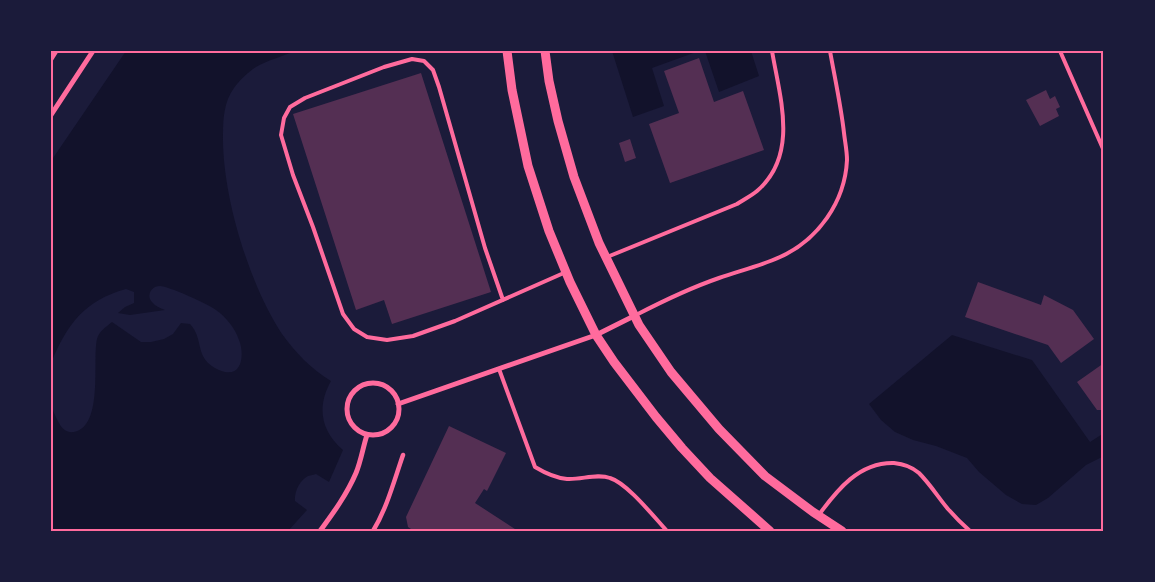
<svg xmlns="http://www.w3.org/2000/svg" width="1155" height="582" viewBox="0 0 1155 582" font-family="Commissioner,sans-serif">
	<style>
		.water { fill: #12122b }
		.building { fill: #542f53 }
		.lines { fill: none; stroke-linecap: round; stroke-linejoin: round }
		.service { stroke: #ff6b9d; stroke-width: 4 }
		.pedestrian { stroke: #ff6b9d; stroke-width: 4.5 }
		.minor { stroke: #ff6b9d; stroke-width: 5 }
		.tertiary { stroke: #ff6b9d; stroke-width: 9 }
		.neatline { fill: none; stroke: #ff6b9d; stroke-width: 2 }
	</style>
	<rect width="100%" height="100%" fill="#1b1b3a"/>
	<path class="water" d="M 126,51 L 295,51 C 283,56 266,61 256,67 C 248,72 239,81 234,88 C 224,102 223,118 223,135 C 222,195 249,284 282,334 C 296,353 311,369 331,381 C 317,406 320,430 343,450 L 329,482 L 316,474 C 314,475 311,475 308,476 C 300,480 294,492 295,501 L 307,510 L 288,531 L 51,531 L 51,401 C 52,409 55,416 59,423 C 62,429 67,433 74,432 C 104,426 92,360 97,339 C 99,331 106,327 112,322 L 141,342 L 151,342 L 164,339 L 173,334 L 181,323 L 190,324 C 205,340 193,358 219,370 C 242,380 245,355 239,340 C 235,328 226,317 216,310 C 208,304 168,286 160,286 C 151,286 146,296 152,302 C 155,306 160,308 165,310 L 130,315 L 118,313 L 125,307 L 134,303 L 134,292 L 126,289 C 84,301 68,323 51,363 L 51,161 Z
		M 612,51 L 699,51 L 652,68 L 664,106 L 633,117 Z
		M 705,51 L 751,51 L 759,76 L 719,92 Z
		M 952,335 L 1032,360 L 1090,442 L 1104,433 L 1104,456 L 1086,465 L 1048,498 L 1036,505 L 1022,504 L 1006,495 L 979,472 L 967,458 L 936,446 L 913,440 L 895,432 L 881,420 L 869,404 Z"/>
	<path class="building" d="M 699,58 L 714,102 L 743,91 L 764,150 L 670,183 L 649,124 L 679,113 L 664,71 Z
		M 421,73 L 491,292 L 392,324 L 384,300 L 356,310 L 293,114 Z
		M 1046,90 L 1050,99 L 1055,96 L 1060,107 L 1056,109 L 1059,116 L 1040,126 L 1026,100 Z
		M 630,139 L 636,158 L 625,162 L 619,143 Z
		M 978,282 L 1041,305 L 1044,295 L 1073,310 L 1094,339 L 1061,363 L 1048,345 L 965,317 Z
		M 1104,363 L 1104,410 L 1097,410 L 1077,382 Z
		M 449,426 L 506,453 L 487,491 L 484,489 L 475,503 L 518,531 L 414,531 L 408,527 L 406,517 Z"/>
	<g class="lines">
		<path class="service" d="M 1060,51 L 1104,151
			M 607,257 L 737,204 C 743,200 751,196 757,191 C 799,155 780,98 772,51
			M 503,300 L 485,248 L 439,87 L 433,70 L 424,61 L 412,59 L 384,67 L 305,98 L 290,107 L 284,118 L 281,135 L 293,175 L 313,227 L 343,314 L 354,329 L 367,337 L 387,340 L 413,336 L 455,321 L 566,272
			M 636,315 C 663,301 690,288 719,278 C 739,271 760,266 780,257 C 818,240 845,202 847,160 C 847,151 845,142 844,133 C 841,106 835,79 830,51
			M 499,369 L 535,467 C 545,473 555,478 567,479 C 581,480 597,473 610,478 C 627,483 654,517 667,531
			M 818,516 C 837,490 859,462 894,463 C 904,464 912,467 919,473 C 930,484 938,497 948,509 C 955,517 962,524 970,531"/>
		<path class="pedestrian" d="M 373,531 C 387,508 394,481 403,455"/>
		<path class="minor" d="M 51,59 L 56,51
			M 51,115 L 93,51
			M347 409a26 26 0 1 1 52 0a26 26 0 1 1-52 0Z
			M 398,404 L 596,335 L 634,316
			M 320,531 C 334,512 347,494 356,473 C 361,461 363,447 367,435"/>
		<path class="tertiary" d="M 507,51 L 512,90 L 528,166 L 549,231 L 570,282 L 596,335 L 614,362 L 656,417 L 682,448 L 710,478 L 770,531
			M 545,51 L 549,81 L 558,121 L 574,177 L 599,243 L 639,325 L 671,372 L 719,429 L 765,476 L 813,512 L 842,531"/>
	</g>
	<rect width="1155" height="582" fill="none" stroke="#1b1b3a" stroke-width="105"/>
	<rect x="52" y="52" width="1050" height="478" class="neatline"/>
</svg>
